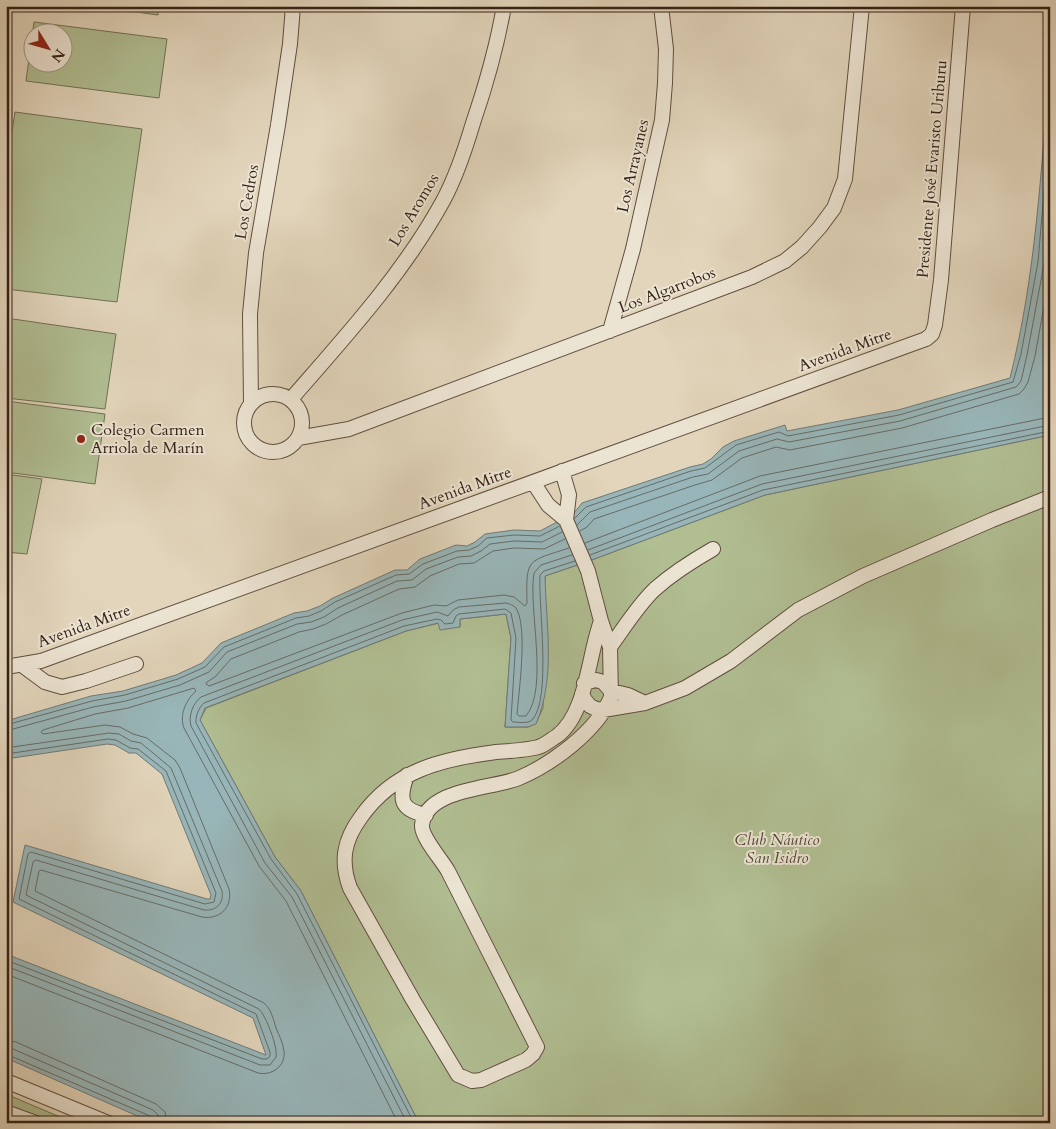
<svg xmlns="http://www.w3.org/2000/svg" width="1056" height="1129" viewBox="0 0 1056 1129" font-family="Cardo,serif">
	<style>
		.green { fill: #b0be92; stroke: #727054; fill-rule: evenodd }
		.water { fill: #98b6b9; stroke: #707a78 }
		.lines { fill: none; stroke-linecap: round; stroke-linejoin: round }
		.shore { stroke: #666c68; stroke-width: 1 }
		.minor-casing { stroke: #604e3f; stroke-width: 16 }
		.minor { stroke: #ece4d3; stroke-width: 14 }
		.poi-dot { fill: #8f2418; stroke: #ece4d3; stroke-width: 2 }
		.labels { text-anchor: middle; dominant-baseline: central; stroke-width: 4; stroke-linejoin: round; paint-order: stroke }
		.street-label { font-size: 16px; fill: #342116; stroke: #ece4d3 }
		.poi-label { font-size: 16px; fill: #342116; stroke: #ece4d3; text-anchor: start }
		.park-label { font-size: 16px; font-style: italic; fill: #534835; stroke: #ece4d3 }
	</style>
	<rect width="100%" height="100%" fill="#e2d5bb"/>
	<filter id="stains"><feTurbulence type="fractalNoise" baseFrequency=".004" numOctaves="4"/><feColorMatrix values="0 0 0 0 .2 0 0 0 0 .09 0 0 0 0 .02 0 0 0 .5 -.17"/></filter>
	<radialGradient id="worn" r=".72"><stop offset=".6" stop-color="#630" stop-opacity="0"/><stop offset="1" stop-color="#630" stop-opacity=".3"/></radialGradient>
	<path class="green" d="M 93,6 L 159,6 L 158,15 Z
		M 34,22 L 167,39 L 159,98 L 26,81 ZM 32,32 L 62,32 L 62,62 L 32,62 Z
		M 15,112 L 142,129 L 117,302 L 6,289 L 6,171 Z
		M 6,318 L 116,334 L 105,409 L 6,398 Z
		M 6,401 L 105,414 L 95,484 L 6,472 Z
		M 1050,435 L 1050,1123 L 419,1123 L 301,891 L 275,857 L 200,720 L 206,708 L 406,631 L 439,623 L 460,627 L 460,619 L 506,614 L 511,638 L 505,727 L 528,727 L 536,723 L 543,708 L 545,576 L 589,561 L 765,495 Z
		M 6,474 L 42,479 L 27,554 L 6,552 Z
		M 6,1094 L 74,1123 L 6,1123 Z"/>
	<path class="water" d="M 1050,63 L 1050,435 L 765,495 L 589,561 L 545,576 C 546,625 556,677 536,724 L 528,727 L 505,727 L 511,638 L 506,614 L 460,619 L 460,627 L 440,630 L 438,623 L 406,631 L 205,708 L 200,720 L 275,857 L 301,891 L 419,1123 L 153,1123 L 6,1058 L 6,954 L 266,1055 L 253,1018 L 13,902 L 25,845 L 207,899 L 210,899 L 211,895 L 162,774 L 136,753 L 129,753 L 115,745 L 107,744 L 6,759 L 6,721 L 91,696 L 123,691 L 176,675 L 202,663 L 221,643 L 294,613 L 307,611 L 320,606 L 333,598 L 395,570 L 407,570 L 420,559 L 456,545 L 467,546 L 475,542 L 485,534 L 514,530 L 540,531 L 574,513 L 582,503 L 690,467 L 703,464 L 711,459 L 723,447 L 734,441 L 785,425 L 787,431 L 898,410 L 1010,378 C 1036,275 1041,169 1050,63 Z"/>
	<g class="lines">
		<path class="shore" d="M 574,519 L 586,507 L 691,471 L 705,468 L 736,445 L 779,432 L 788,436 L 899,415 L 1013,382 L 1021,354 L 1038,262 L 1050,122
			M 577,525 L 590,512 L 693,477 L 708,474 L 739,451 L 777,439 L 789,442 L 900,421 L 1016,387 L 1021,381 L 1027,355 L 1044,264 L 1050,195
			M 580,531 L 587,527 L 594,519 L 695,485 L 712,480 L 742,458 L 776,447 L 790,450 L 902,428 L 1019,394 L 1024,389 L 1028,382 L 1035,356 L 1050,273
			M 565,539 L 544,549 L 514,548 L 493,551 L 474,563 L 459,564 L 430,576 L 415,587 L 399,589 L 342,615 L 326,624 L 313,629 L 299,632 L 231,659 L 215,677 L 207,682 L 206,684 L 209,686 L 402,613 L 434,605 L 446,606 L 458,600 L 504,595 L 514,597 L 525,606 L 527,603 C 526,557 527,562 569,548
			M 585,543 L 760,476 L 1050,417
			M 588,550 L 762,484 L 1050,425
			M 590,555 L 763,490 L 1050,431
			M 6,725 L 92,701 L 125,695 L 178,679 L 205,667 L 224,647 L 296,618 L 309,616 L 321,611 L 335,602 L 396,575 L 409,574 L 423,564 L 457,551 L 469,550 L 478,546 L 487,538 L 514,535 L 540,536 L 560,526
			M 6,731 L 93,707 L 126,701 L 180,685 L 209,672 L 227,652 L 297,624 L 311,622 L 324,617 L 338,608 L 397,581 L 412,580 L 426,569 L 458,557 L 471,556 L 481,551 L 490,544 L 514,541 L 542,542 L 562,532
			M 6,748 L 109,733 L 119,734 L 131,741 L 141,743 L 171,768 L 222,891 C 224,904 216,911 204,910 L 36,860 L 33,862 L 26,895 L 259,1009 C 266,1016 278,1047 276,1057 L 270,1065 L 260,1065 L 6,966
			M 6,754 L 108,739 L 116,740 L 130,748 L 138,749 L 166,771 L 216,893 L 214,902 L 205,904 L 31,852 L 28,854 L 19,899 L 256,1014 L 270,1052 L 270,1056 L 267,1059 L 262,1059 L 6,960
			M 6,974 L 258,1073 C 272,1076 286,1066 284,1051 C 283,1043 279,1035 276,1028 C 273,1018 271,1009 264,1003 L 35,891 L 39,871 L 41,870 L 202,917 C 220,920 233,907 229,889 L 180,768 L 175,760 L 147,738 L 133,734 L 120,727 L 105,725 L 43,734 L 41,732 L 43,730 L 95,714 L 128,708 L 194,688 L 196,691 C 186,700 179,715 184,728 L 259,866 L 286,901 L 398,1123
			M 6,1040 L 16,1042 L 156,1104 L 165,1112 L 167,1123
			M 6,1048 L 13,1049 L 153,1110 L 158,1115 L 160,1123
			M 6,1054 L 150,1116 L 153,1118 L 153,1123
			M 407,1123 L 292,897 L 265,863 L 191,726 C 188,716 193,703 201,697 L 402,620 L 437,612 L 448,616 L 453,610 L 459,607 L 506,603 C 510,604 513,605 516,608 C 528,627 519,690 517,714 L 519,716 L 526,716 C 549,688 528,608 534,573 L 541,565 L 572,555
			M 414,1123 L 297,894 L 271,859 L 196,723 C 195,717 199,707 204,703 L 404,626 L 437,619 L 441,620 L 445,624 L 453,623 L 456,616 L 459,614 L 505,609 L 511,613 L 516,638 L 511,720 L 513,722 C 518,722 528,724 532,720 C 552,699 538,604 540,575 L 544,571 L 575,561"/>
		<defs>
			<path id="minor" d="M 610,331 L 633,249 L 662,120 L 665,83 L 666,49 L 661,6
				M244 423a29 29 0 1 1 58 0a29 29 0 1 1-58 0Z
				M 291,399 C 345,337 403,274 443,201 C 456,177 465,150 473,123 C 486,85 497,46 504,6
				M 251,404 L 250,314 L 256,253 L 278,125 L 290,44 L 293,6
				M 298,438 L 349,429 L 752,277 L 785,261 L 802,247 L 820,227 L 834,208 L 845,179 L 862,6
				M 562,471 L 569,495 L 566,520 L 588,571 L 601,621 L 610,647 L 611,697 C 597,731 552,764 519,778 C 493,789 426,788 422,825 C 421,837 442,860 448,871 C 478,930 507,988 537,1047 L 533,1054 L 526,1060 L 481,1080 L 472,1081 L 458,1075 L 413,1000 L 350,888 C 340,861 344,840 361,817 C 394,770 442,759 496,752 C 508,751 532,750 541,746 C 546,744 552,739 557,736 C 587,713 588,656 601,621
				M 533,482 L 548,505 L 566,520
				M 610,647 C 624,628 638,605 655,589 C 673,573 692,561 713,549
				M 22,665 L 45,682 L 62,687 L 86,681 L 136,664
				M 6,667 L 41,661 L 926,339 L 932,334 L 935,325 L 941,280 L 963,6
				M 584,683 L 596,680 L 603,682 L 611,691 L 628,695 L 645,703
				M 582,694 L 585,700 L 590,706 L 596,709 L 603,710 L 645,703 L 685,688 L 731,661 L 798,610 L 863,576 L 992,520 L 1050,497
				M 407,775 C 399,798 399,810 426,815
				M 6,1081 L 108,1123
				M 6,1112 L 36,1123"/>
		</defs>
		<use href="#minor" class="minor-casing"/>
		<use href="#minor" class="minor"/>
	</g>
	<circle class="poi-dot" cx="81" cy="439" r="5"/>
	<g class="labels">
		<g class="street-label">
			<text transform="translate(633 166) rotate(-77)">Los Arrayanes</text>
			<text transform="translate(932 169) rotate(-85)">Presidente José Evaristo Uriburu</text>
			<text transform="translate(247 202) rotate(-80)">Los Cedros</text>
			<text transform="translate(414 210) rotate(-59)">Los Aromos</text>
			<text transform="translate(667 290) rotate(-21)">Los Algarrobos</text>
			<text transform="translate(845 350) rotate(-20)">Avenida Mitre</text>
			<text transform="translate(465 488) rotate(-20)">Avenida Mitre</text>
			<text transform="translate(84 626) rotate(-20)">Avenida Mitre</text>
		</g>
		<g class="poi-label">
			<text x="91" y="430">Colegio Carmen<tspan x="91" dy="18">Arriola de Marín</tspan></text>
		</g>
		<g class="park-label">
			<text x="777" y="840">Club Náutico<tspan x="777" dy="18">San Isidro</tspan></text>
		</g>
	</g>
	<rect width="1056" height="1129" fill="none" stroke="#e2d5bb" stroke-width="25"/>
	<rect x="8" y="8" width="1041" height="1114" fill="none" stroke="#342116" stroke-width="2.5"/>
	<rect x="12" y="12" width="1031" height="1104" fill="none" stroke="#342116"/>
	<g transform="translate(48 48) rotate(127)"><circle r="24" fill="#ece4d3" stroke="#a29687"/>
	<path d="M0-4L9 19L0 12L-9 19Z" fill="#8f2418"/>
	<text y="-8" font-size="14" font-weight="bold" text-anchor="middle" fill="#342116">N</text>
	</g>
	<rect width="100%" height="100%" filter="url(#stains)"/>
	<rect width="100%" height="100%" fill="url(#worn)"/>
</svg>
